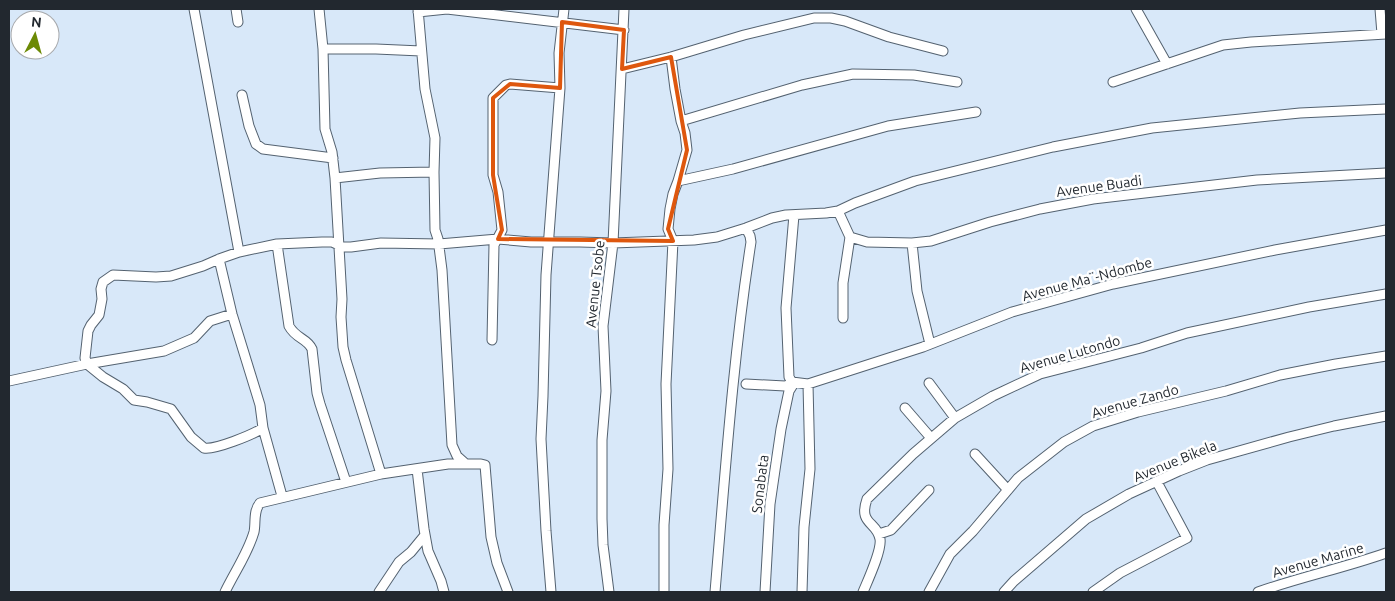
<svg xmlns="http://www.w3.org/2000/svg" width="1395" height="601" viewBox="0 0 1395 601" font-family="Ubuntu,sans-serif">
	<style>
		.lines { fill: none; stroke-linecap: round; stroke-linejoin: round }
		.minor-casing { stroke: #546270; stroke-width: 11 }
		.minor { stroke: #fff; stroke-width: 9 }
		.marked { fill: none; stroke: #de570e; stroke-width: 4; stroke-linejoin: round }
		.labels { text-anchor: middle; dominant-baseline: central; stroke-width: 5; stroke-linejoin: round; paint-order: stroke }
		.street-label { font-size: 14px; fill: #22282f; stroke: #fff }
	</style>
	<rect width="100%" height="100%" fill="#d8e8f9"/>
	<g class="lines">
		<defs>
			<path id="minor" d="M 194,9 L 239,252
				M 236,9 L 238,22
				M 319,9 L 323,49 L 325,129 L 332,152 L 335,178 L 342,299 L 341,317 L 343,347 L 346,360 L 381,474
				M 418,9 L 425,89 L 435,138 L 434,172 L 435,230 L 438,239 L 442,270 L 452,445 L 457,456 L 466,464
				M 1136,9 L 1167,64
				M 1380,9 L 1382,34
				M 418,12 L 447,9 L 624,30
				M 323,49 L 376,49 L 421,51
				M 622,69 L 671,57 L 744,35 L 814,18 L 831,18 L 845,21 L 889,37 L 943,51
				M 1113,82 L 1223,45 L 1251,42 L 1386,34
				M 242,95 L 249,126 L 256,144 L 263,149 L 333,158
				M 681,121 L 802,85 L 853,74 L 914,75 L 957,82
				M 335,178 L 380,173 L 434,172
				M 678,181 L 733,169 L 888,126 L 976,112
				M 838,211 L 850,237 L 867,242 L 912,243 L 931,241 L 990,222 L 1040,209 L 1093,199 L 1257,180 L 1386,173
				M 794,215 L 786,308 L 789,377 L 792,382 L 808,384 L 923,347 L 1012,312 L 1113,284 L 1275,250 L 1386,230
				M 912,243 L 917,291 L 930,344
				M 277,244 L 289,326 C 296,339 307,338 312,349 L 317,393 L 320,404 L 346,482
				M 219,259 L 232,314 L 260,405 L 263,428 L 282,496
				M 843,318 L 843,283 L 850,237
				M 492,340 L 494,245 L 502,230 L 498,192 L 493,175 L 493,98 L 506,85 L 510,84 L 560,88
				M 9,381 L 87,364 L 164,351 L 194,338 L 210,321 L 232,314
				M 929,383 L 955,418
				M 746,384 L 785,386 L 788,385 L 792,382
				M 905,408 L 931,438
				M 263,428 C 252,435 215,450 204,448 L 191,437 L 171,409 L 147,402 L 134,400 L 123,389 L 103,377 L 87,364 L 85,358 L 88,331 L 91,325 L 99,315 L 102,299 L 101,289 L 103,282 L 113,275 L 156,277 L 171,276 L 203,266 L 219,259 L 239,252 L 277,244 L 322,242 L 332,242 L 343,247 L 351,247 L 381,243 L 439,244 L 498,239 L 531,242 L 580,242 L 613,243 L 694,240 L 717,237 L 746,228 L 772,218 L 786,215 L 826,213 L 838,211 L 855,203 L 915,181 L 1053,147 L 1152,128 L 1300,113 L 1386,109
				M 975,454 L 1008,490
				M 417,469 L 424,529 L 428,551 L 441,581 L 444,592
				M 879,534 L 891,530 L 929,490
				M 225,592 C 234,573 248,553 254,532 C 256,523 253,511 260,503 L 381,474 L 448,464 L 481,464 L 485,465 L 491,537 L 497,563 L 508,592
				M 379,592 L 399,562 L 411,552 L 425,535
				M 551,592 L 546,531 L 541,439 L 543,396 L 546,275 L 560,88 L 559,53 L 564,9
				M 609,592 L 603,545 L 602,519 L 602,440 L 606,391 L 603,326 L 613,243 L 624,9
				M 664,592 L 664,525 L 668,469 L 666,384 L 673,241 L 668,229 L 670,209 L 673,194 L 678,181 L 687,150 L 685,133 L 681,121 L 675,89 L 671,57
				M 715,592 C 725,475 733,358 751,242 L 750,236 L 746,228
				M 765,592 L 770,504 L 781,429 L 789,391 L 794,383
				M 802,592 L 804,527 L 810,469 L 808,384
				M 863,592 C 868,580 882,550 880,539 C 877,521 858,525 867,499 L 913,454 L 955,418 L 993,396 L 1040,374 L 1141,348 L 1187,333 L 1309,307 L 1386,294
				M 929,592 L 950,554 L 973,531 L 1018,478 L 1064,442 L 1093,426 L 1138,412 L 1226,391 L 1280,375 L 1336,364 L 1386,356
				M 1004,592 L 1014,581 L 1086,519 L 1129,494 L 1179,471 L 1207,460 L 1289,437 L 1334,426 L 1386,416
				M 1093,592 L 1120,573 L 1187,538 L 1157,482
				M 1258,592 C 1300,577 1344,568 1386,553"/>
		</defs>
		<use href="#minor" class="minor-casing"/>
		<use href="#minor" class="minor"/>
	</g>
	<path class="marked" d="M 562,22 L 624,30 L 622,69 L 671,57 L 687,150 L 668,229 L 673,241 L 498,239 L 502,230 L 493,175 L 493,98 L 510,84 L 560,88 Z"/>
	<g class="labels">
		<g class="street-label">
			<text transform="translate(1099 186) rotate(-8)">Avenue Buadi</text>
			<text transform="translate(1087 279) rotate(-15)">Avenue Ma¨-Ndombe</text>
			<text transform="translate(595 284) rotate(-84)">Avenue Tsobe</text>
			<text transform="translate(1070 354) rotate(-16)">Avenue Lutondo</text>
			<text transform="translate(1135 401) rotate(-16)">Avenue Zando</text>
			<text transform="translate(1175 461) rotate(-22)">Avenue Bikela</text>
			<text transform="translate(760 484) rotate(-83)">Sonabata</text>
			<text transform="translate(1318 560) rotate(-16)">Avenue Marine</text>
		</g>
	</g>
	<rect width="1395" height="601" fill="none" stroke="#22282f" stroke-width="20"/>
	<g transform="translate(35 35) rotate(6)"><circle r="24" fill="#ffffff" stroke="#a7a9ac"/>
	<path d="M0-4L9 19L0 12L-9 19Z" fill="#6c8a05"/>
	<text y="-8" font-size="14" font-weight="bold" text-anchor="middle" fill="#22282f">N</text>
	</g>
</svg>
